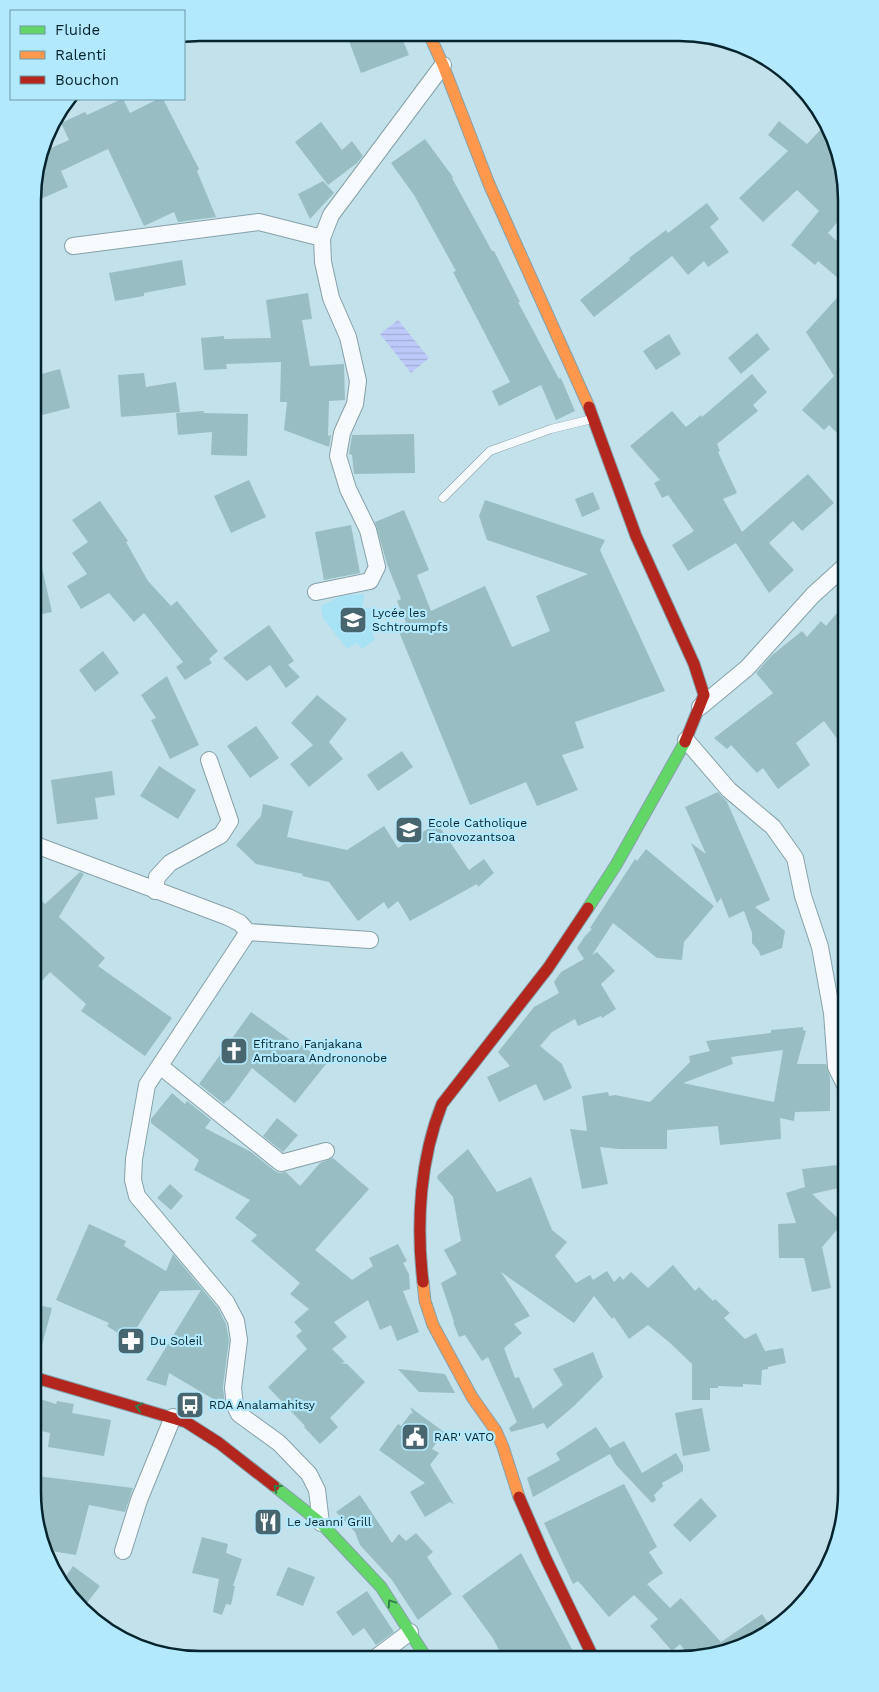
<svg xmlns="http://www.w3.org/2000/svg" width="879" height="1692" viewBox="0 0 879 1692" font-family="'Work Sans',sans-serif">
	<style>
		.built { fill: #a8e2f5 }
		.water { fill: url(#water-rules) }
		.building { fill: #98bec4; fill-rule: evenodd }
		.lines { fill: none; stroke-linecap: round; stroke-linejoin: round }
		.lane-casing { stroke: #86a1aa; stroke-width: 9 }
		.street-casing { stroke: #86a1aa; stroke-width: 18 }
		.fast-casing { stroke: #86a1aa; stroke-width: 13 }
		.slow-casing { stroke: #86a1aa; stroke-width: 13 }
		.jam-casing { stroke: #86a1aa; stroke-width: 13 }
		.lane { stroke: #f6fafc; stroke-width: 8 }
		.street { stroke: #f6fafc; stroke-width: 16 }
		.fast { stroke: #63d668; stroke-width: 11 }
		.slow { stroke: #ff974d; stroke-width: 11 }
		.jam { stroke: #b3261e; stroke-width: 11 }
		.oneway { stroke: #347d4a }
		.labels { text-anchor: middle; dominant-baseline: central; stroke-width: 4.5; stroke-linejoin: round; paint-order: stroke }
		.poi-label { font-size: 12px; fill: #06242d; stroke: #b2e9fc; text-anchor: start }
		.rim { fill: none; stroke: #06242d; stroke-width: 2.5 }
	</style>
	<defs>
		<pattern id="water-rules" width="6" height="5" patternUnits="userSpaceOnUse" patternTransform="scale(1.25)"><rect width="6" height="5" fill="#bdcaf9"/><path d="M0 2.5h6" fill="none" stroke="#a1add6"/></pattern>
	</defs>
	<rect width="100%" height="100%" fill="#c3e1eb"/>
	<path class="built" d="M 364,594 L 363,607 L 376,610 L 375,622 L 372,632 L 375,640 L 362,649 L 357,643 L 347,649 L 323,618 L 321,606 L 341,596 Z"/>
	<path class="water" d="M 398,320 L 429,358 L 411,373 L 380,334 Z"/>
	<path class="building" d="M 346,33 L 400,34 L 409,55 L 361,73 Z
		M 122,99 L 123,99 L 130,113 L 158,99 L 163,99 L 199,169 L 197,171 L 216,217 L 178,222 L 174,212 L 144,226 L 108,149 L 61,171 L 68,187 L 34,202 L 34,179 L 42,152 L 69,140 L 61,123 L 85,112 L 87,115 Z
		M 779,121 L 807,144 L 824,126 L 838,147 L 844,187 L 837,194 L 846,203 L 846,212 L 828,233 L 846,249 L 846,285 L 818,261 L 815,265 L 791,245 L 819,211 L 797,190 L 763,222 L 739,198 L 788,151 L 768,135 Z
		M 321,122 L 342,150 L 352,141 L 363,156 L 357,163 L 328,185 L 295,142 Z
		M 425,139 L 453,177 L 452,178 L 492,251 L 494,251 L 520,302 L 518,302 L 559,379 L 561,378 L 575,411 L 556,420 L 541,385 L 499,406 L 492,391 L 510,382 L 453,272 L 456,271 L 414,195 L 391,163 Z
		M 323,181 L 334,193 L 310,219 L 298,194 Z
		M 707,203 L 719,219 L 710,227 L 729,252 L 708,267 L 704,261 L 688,275 L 672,256 L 594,317 L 580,300 L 630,260 L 629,258 L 666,230 L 668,233 Z
		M 182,260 L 186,285 L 144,293 L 144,296 L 115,301 L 109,273 Z
		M 846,288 L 846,442 L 829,425 L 824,430 L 802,410 L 834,376 L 806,332 Z
		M 308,293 L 312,319 L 302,320 L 310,366 L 344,364 L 344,366 L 345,400 L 329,401 L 328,436 L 331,435 L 329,447 L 284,430 L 287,402 L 280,402 L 281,362 L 226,364 L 227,369 L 204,370 L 201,338 L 224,336 L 224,339 L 271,338 L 266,300 Z
		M 757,333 L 770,349 L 741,374 L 728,358 Z
		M 669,334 L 681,354 L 656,370 L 643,351 Z
		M 60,369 L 70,408 L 34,417 L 34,376 Z
		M 144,373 L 146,387 L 176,382 L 180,412 L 121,417 L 118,375 Z
		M 752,374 L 767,392 L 753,405 L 758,411 L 717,444 L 720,451 L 718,452 L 737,493 L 723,499 L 742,532 L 808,474 L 834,503 L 802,531 L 793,521 L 769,543 L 794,570 L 769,593 L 736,543 L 688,571 L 672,545 L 694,531 L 668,495 L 662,498 L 654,483 L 660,480 L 630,446 L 672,411 L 686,427 L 701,415 L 702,417 Z
		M 204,411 L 204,413 L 248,414 L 247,456 L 211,455 L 212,432 L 178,435 L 176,413 Z
		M 414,434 L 415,473 L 354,474 L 352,455 L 349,454 L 352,435 Z
		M 249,480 L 266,517 L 231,533 L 214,496 Z
		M 593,492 L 600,509 L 582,517 L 575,499 Z
		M 485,500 L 605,540 L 600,550 L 665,691 L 575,722 L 584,748 L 562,755 L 578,790 L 537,806 L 526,782 L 470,805 L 397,627 L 406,622 L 397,601 L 401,599 L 387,564 L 375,522 L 404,510 L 429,570 L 417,575 L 431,611 L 485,586 L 512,647 L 550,631 L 536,596 L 588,574 L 487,540 L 479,516 Z
		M 100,501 L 128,541 L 126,542 L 148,581 L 171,606 L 177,601 L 218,651 L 209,659 L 212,663 L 185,680 L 176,667 L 183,662 L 144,613 L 134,622 L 109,593 L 81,609 L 67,586 L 87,574 L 72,553 L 88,542 L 72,520 Z
		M 351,525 L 360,573 L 324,580 L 315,532 Z
		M 40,559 L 52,612 L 33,616 L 34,560 Z
		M 846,602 L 846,751 L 824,721 L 796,743 L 810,765 L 778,789 L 763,768 L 757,773 L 731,745 L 727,749 L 714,738 L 773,693 L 756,673 L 771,656 L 802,631 L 807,637 L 821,621 L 826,626 Z
		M 269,625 L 294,661 L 288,665 L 300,677 L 286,688 L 270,665 L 247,681 L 223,658 Z
		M 103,651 L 119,673 L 95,692 L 79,670 Z
		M 167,676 L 199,745 L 170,759 L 151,720 L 156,718 L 141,695 Z
		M 317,695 L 347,719 L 329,742 L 343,759 L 309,787 L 290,764 L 313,745 L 291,723 Z
		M 256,726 L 279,758 L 250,778 L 227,746 Z
		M 402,751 L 413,767 L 378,791 L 367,775 Z
		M 159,766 L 196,790 L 178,819 L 140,796 Z
		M 112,771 L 115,795 L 95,798 L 98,819 L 57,824 L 51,780 Z
		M 718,792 L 727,802 L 770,900 L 755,907 L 785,931 L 782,948 L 761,956 L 758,950 L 752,943 L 752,933 L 744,911 L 729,918 L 721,898 L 717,903 L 691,843 L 706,854 L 685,807 Z
		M 263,804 L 293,811 L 287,837 L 347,850 L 384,826 L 398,848 L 437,823 L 469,870 L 484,859 L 494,873 L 478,887 L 477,884 L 410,921 L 398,901 L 388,909 L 384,902 L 358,921 L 329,882 L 302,876 L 303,874 L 256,864 L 236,845 L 261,816 Z
		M 646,849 L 714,906 L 684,942 L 682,960 L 657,958 L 613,923 L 592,955 L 597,952 L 615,971 L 601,984 L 616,1009 L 602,1018 L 601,1016 L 578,1026 L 575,1019 L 552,1032 L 540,1046 L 562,1064 L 572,1088 L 544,1101 L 536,1084 L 499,1102 L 487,1077 L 510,1066 L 498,1052 L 534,1007 L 559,993 L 554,982 L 561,972 L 584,959 L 577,948 L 585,936 L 592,929 L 590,928 L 635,859 L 637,861 Z
		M 80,872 L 84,874 L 59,917 L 105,958 L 98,966 L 172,1018 L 145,1056 L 81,1011 L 86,1004 L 50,972 L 42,981 L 33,974 L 33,893 L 45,904 Z
		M 251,1012 L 297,1045 L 299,1043 L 326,1064 L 295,1103 L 252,1068 L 228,1101 L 227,1100 L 224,1104 L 199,1084 Z
		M 803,1027 L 803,1030 L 806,1031 L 797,1064 L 826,1064 L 830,1077 L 830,1111 L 795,1112 L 794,1121 L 780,1118 L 781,1139 L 720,1145 L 718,1126 L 667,1130 L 667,1149 L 619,1149 L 600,1147 L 608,1184 L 582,1189 L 570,1129 L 587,1131 L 582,1096 L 608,1092 L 609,1096 L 615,1095 L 650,1102 L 690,1062 L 689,1056 L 710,1051 L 706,1041 L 771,1033 L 771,1030 ZM 783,1050 L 774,1102 L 683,1083 L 733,1064 L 731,1057 Z
		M 172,1093 L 185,1104 L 187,1101 L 211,1120 L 205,1128 L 251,1152 L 275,1171 L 279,1173 L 286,1172 L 300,1186 L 320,1163 L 333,1158 L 369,1189 L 315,1250 L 352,1280 L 373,1266 L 369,1258 L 398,1244 L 407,1261 L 403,1263 L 409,1274 L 410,1289 L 403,1291 L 419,1332 L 397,1341 L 391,1325 L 380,1330 L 368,1300 L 334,1322 L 347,1337 L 332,1349 L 345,1362 L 341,1363 L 347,1364 L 365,1382 L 330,1418 L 338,1427 L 320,1444 L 304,1427 L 305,1426 L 268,1387 L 307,1349 L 296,1336 L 302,1331 L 294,1322 L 309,1309 L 290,1294 L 300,1283 L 251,1241 L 257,1235 L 235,1218 L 250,1200 L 194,1170 L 199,1160 L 151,1123 L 151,1119 Z
		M 277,1118 L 298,1135 L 283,1152 L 263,1136 Z
		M 468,1149 L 497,1192 L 531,1177 L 552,1230 L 567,1242 L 555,1256 L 576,1283 L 590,1275 L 593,1280 L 607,1271 L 614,1282 L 620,1276 L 623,1280 L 631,1272 L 648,1288 L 673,1265 L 695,1291 L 699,1287 L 713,1301 L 715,1299 L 730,1313 L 724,1318 L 745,1339 L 756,1333 L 765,1351 L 783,1348 L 786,1363 L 768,1367 L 768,1369 L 762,1370 L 761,1385 L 743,1384 L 743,1387 L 718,1386 L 718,1388 L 710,1388 L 710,1400 L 692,1400 L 692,1364 L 669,1342 L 648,1325 L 629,1339 L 614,1317 L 612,1319 L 594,1296 L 574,1323 L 501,1272 L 530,1316 L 514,1324 L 522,1333 L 504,1348 L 515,1378 L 519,1377 L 533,1409 L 563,1385 L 553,1369 L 593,1352 L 603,1377 L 574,1406 L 547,1429 L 544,1423 L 511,1432 L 509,1428 L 517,1422 L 488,1357 L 482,1361 L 465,1335 L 459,1337 L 453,1322 L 454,1322 L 441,1283 L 457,1274 L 444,1250 L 461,1241 L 453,1197 L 437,1178 L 438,1175 Z
		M 838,1165 L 843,1187 L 812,1194 L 843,1223 L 822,1247 L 831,1288 L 812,1292 L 804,1258 L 779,1258 L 778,1224 L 796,1223 L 786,1193 L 805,1187 L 802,1169 Z
		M 170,1184 L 183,1196 L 171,1210 L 157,1198 Z
		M 89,1224 L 126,1241 L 124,1246 L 166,1271 L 173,1254 L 218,1308 L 226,1324 L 229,1340 L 223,1387 L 225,1406 L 169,1373 L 166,1386 L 146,1380 L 201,1290 L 160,1291 L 129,1340 L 107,1326 L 109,1323 L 56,1300 Z
		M 33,1304 L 52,1308 L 38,1360 L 33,1359 Z
		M 398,1369 L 445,1374 L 455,1393 L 419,1392 Z
		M 33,1397 L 56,1404 L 57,1401 L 74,1404 L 72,1413 L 111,1420 L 104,1456 L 48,1447 L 50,1433 L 33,1429 Z
		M 410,1407 L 444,1432 L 432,1449 L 439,1453 L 430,1465 L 454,1504 L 450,1502 L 425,1517 L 410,1492 L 425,1483 L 379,1450 L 398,1424 L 401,1426 L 411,1413 L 413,1414 Z
		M 702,1408 L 710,1451 L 683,1456 L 675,1413 Z
		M 596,1427 L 610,1448 L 624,1441 L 642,1473 L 676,1453 L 683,1465 L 683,1471 L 662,1483 L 663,1486 L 654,1495 L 656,1500 L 652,1503 L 616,1465 L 610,1454 L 533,1497 L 527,1478 L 560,1460 L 556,1453 Z
		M 37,1476 L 133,1488 L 125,1512 L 89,1505 L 76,1555 L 45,1550 L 41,1545 L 34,1500 Z
		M 624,1484 L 657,1547 L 649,1552 L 663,1573 L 647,1584 L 670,1608 L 681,1598 L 721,1642 L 762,1614 L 773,1630 L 732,1651 L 690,1658 L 680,1644 L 672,1651 L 650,1626 L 658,1619 L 634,1595 L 609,1617 L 578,1581 L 573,1584 L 544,1523 Z
		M 360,1495 L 392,1543 L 399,1534 L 406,1541 L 416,1533 L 433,1552 L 427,1557 L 452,1594 L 418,1620 L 392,1580 L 360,1545 L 355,1532 L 336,1512 Z
		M 701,1498 L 717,1516 L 690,1542 L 673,1525 Z
		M 202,1537 L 228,1544 L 226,1553 L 242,1559 L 233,1586 L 235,1586 L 231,1605 L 226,1604 L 222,1615 L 213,1612 L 219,1579 L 192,1573 Z
		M 521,1553 L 574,1653 L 564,1659 L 504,1659 L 492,1637 L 462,1596 Z
		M 73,1566 L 100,1586 L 83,1608 L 64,1579 Z
		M 288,1567 L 315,1577 L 303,1606 L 276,1595 Z
		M 367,1591 L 394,1632 L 376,1645 L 364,1628 L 353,1636 L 336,1612 Z"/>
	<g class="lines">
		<defs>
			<path id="lane" d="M 443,498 L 490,451 L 551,429 L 592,419"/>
			<path id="street" d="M 73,246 L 259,222 L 322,238
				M 316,592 L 370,581 L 377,567 L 368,530 L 348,489 L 338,456 L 342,433 L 355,404 L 358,381 L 348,337 L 331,298 L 323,262 L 322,238 L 331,215 L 443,65
				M 700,707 L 747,668 L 813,595 L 846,565
				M 686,740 L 729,790 L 773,827 L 795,858 L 803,896 L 820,947 L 832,1013 L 836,1067 L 846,1087
				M 33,844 L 228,917 L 240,923 L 248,932 L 370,940
				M 155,891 L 157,877 L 170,863 L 221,835 L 230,821 L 209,760
				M 248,932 L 147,1085 L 134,1159 L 133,1180 L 137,1196 L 226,1302 L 236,1321 L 239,1340 L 233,1388 L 235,1406 L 239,1414 L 279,1443 L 309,1474 L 317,1490 L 321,1523
				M 160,1066 L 281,1163 L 326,1151
				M 123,1551 L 139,1500 L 173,1417
				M 374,1659 L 410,1632"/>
			<path id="fast" d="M 588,908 L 616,865 L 685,742
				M 274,1486 L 321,1523 L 381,1587 L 427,1659"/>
			<path id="slow" d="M 429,34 L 443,65 L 489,184 L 589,407
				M 423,1282 L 425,1301 L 433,1325 L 472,1397 L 496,1431 L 503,1447 L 519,1497"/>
			<path id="jam" d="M 589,407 L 636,536 L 694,664 L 704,695 L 685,742
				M 423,1282 C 416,1223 420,1159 442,1104 L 548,968 L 588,908
				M 33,1377 L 186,1422 L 219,1443 L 274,1486
				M 519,1497 L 546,1559 L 594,1659"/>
		</defs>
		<use href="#lane" class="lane-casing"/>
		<use href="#street" class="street-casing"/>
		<use href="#fast" class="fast-casing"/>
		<use href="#slow" class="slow-casing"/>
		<use href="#jam" class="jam-casing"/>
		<use href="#lane" class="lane"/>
		<use href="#street" class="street"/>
		<use href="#fast" class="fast"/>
		<use href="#slow" class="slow"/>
		<use href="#jam" class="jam"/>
	</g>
	<defs><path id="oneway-chevron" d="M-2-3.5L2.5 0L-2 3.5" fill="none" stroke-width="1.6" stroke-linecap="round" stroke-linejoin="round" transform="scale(1.25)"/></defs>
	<g class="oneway">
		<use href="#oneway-chevron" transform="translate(139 1407) rotate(-164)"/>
		<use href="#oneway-chevron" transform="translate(277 1488) rotate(-142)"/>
		<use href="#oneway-chevron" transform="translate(391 1603) rotate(-124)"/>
	</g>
	<defs>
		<symbol id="school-square" viewBox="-11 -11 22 22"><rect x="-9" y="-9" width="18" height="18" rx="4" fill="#486670" stroke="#b2e9fc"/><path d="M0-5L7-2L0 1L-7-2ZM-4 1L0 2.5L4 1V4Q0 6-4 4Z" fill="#fff"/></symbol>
		<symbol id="church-square" viewBox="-11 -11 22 22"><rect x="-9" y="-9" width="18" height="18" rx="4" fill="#486670" stroke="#b2e9fc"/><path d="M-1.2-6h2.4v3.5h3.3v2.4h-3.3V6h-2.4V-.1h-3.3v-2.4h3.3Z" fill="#fff"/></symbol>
		<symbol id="pharmacy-square" viewBox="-11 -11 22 22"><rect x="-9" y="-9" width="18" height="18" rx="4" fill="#486670" stroke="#b2e9fc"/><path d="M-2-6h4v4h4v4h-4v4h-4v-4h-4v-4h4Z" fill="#fff"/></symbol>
		<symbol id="bus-square" viewBox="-11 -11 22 22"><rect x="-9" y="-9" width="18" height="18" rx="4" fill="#486670" stroke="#b2e9fc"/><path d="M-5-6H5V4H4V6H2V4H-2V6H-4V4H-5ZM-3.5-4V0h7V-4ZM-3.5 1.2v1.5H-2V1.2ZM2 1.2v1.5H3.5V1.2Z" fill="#fff"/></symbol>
		<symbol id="civic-square" viewBox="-11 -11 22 22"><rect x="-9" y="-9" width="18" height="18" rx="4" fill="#486670" stroke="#b2e9fc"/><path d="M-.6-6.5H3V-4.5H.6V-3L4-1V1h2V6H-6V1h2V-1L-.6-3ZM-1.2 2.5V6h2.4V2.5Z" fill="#fff"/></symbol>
		<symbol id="restaurant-square" viewBox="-11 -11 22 22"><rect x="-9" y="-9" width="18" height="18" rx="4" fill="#486670" stroke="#b2e9fc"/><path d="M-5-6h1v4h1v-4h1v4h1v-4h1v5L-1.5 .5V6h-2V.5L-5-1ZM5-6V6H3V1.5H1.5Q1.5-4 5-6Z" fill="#fff"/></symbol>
	</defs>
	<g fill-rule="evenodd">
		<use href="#school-square" x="337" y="604" width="32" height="32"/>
		<use href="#school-square" x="393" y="814" width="32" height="32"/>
		<use href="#church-square" x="218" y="1035" width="32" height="32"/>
		<use href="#pharmacy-square" x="115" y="1325" width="32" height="32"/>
		<use href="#bus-square" x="174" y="1389" width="32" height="32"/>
		<use href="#civic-square" x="399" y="1421" width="32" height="32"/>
		<use href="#restaurant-square" x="252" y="1506" width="32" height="32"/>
	</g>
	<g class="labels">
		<g class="poi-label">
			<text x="372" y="613">Lycée les<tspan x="372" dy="14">Schtroumpfs</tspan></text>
			<text x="428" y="823">Ecole Catholique<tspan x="428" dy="14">Fanovozantsoa</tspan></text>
			<text x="253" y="1044">Efitrano Fanjakana<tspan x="253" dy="14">Amboara Andrononobe</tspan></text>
			<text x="150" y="1341">Du Soleil</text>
			<text x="209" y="1405">RDA Analamahitsy</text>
			<text x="434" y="1437">RAR' VATO</text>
			<text x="287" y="1522">Le Jeanni Grill</text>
		</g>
	</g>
	<path d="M0 0H879V1692H0ZM200 41H679A159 159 0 0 1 838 200V1492A159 159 0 0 1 679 1651H200A159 159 0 0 1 41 1492V200A159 159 0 0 1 200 41Z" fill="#b2e9fc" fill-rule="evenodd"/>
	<path class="rim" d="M200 41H679A159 159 0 0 1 838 200V1492A159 159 0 0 1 679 1651H200A159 159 0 0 1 41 1492V200A159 159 0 0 1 200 41Z"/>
	<rect x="10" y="10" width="175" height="90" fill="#b2e9fc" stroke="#6d9aa9"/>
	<rect x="20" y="26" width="25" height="8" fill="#63d668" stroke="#6d9aa9"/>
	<text x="55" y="35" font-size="15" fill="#06242d">Fluide</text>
	<rect x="20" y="51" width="25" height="8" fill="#ff974d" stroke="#6d9aa9"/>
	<text x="55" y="60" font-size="15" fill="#06242d">Ralenti</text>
	<rect x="20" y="76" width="25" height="8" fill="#b3261e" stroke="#6d9aa9"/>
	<text x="55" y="85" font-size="15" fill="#06242d">Bouchon</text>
</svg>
